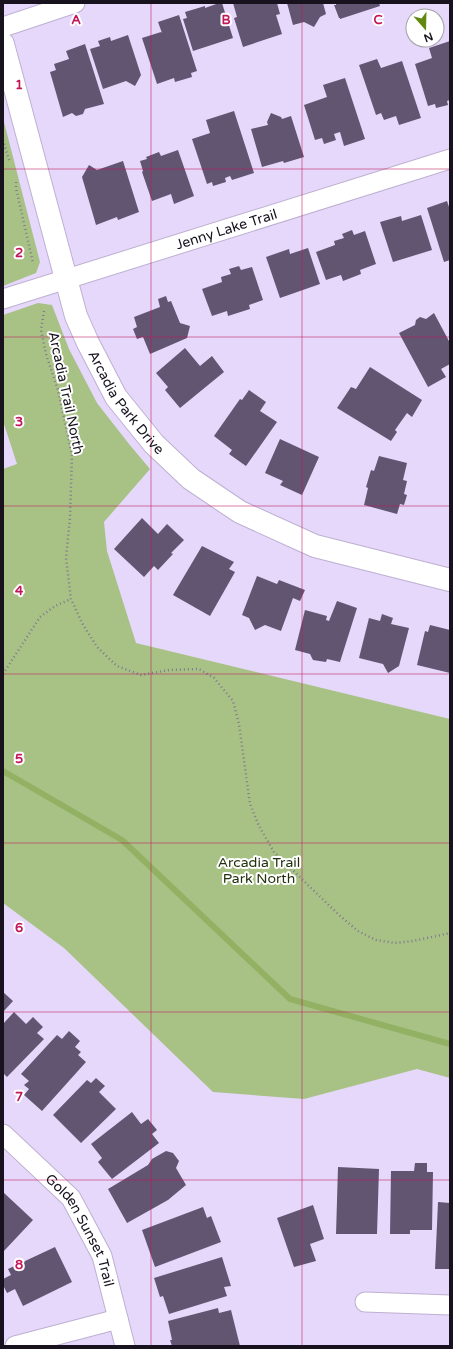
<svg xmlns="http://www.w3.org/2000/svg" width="453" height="1349" viewBox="0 0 453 1349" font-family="'Varela Round',sans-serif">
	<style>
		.green { fill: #a8c286 }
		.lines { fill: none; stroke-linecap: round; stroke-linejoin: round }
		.stream { stroke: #92b163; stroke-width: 6 }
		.building { fill: #615572 }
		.minor-casing { stroke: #beb0d1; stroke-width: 21 }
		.tertiary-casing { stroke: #beb0d1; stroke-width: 24 }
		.path { stroke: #81788f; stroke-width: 2.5; stroke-dasharray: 1 3; stroke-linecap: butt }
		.minor { stroke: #fff; stroke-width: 19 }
		.tertiary { stroke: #fff; stroke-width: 22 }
		.grid { fill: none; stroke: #c2185b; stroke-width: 1; stroke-opacity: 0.55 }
		.labels { text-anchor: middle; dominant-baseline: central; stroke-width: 4; stroke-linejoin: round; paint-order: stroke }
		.street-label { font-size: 14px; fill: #17121d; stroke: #fff }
		.park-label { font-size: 14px; fill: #23300e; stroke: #fff }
		.grid-label { font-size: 13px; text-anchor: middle; font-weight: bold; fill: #c2185b; stroke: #fff; stroke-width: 4; stroke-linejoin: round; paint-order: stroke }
	</style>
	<rect width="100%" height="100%" fill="#e6d8fa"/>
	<path class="green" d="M 3,118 L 40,262 L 36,273 L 3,286 Z
		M 38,303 L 52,305 L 69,349 L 97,403 L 129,444 L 150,469 L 104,522 L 107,551 L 136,643 L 450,719 L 450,1078 L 417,1069 L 304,1099 L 213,1092 L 64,948 L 3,903 L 3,469 L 17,464 L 3,421 L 3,315 Z"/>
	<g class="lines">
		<path class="stream" d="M 3,771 L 122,840 L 290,999 L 450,1044"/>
	</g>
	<path class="building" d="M 219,3 L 222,3 L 233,38 L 193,51 L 183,19 L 187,18 L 185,12 L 205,6 L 205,8 Z
		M 233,3 L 277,3 L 280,14 L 276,15 L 282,34 L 243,47 L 234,18 L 237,17 Z
		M 287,3 L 323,3 L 326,14 L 320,17 L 314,27 L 304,22 L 293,25 Z
		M 336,3 L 379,3 L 380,6 L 340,19 L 340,18 L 339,18 L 334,5 L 336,5 Z
		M 179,15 L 197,71 L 191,73 L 192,77 L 175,82 L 174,78 L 157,84 L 142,38 L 161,32 L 162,33 L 158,22 Z
		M 128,35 L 141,75 L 135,86 L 126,81 L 103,89 L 90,49 L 100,46 L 98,41 L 110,37 L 111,41 Z
		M 450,41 L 450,100 L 447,101 L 448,105 L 436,108 L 435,104 L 428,106 L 415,64 L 432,58 L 429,48 Z
		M 85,44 L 104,104 L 85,109 L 83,114 L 76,116 L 72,113 L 63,117 L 50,72 L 56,70 L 54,64 L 69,59 L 66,51 Z
		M 377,59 L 381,68 L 402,61 L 421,118 L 399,125 L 396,116 L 384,120 L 381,113 L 376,115 L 359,65 Z
		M 345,78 L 365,139 L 344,146 L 340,132 L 334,134 L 336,140 L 324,144 L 322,138 L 315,140 L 304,105 L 327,97 L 323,85 Z
		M 234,111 L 254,173 L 232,180 L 230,176 L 225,178 L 226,182 L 213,186 L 212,182 L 207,184 L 192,139 L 210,133 L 206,120 Z
		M 271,113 L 281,117 L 282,119 L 291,116 L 304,157 L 284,163 L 283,161 L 262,167 L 251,129 L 268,125 L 267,122 Z
		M 178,150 L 194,196 L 174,204 L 171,194 L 152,201 L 142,172 L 143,171 L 140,161 L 147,159 L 146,157 L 159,152 L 161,156 Z
		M 123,161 L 139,212 L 118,220 L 117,217 L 96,225 L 82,177 L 89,165 L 97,170 Z
		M 447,201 L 449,207 L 450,207 L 450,260 L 444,262 L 427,208 Z
		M 421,215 L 432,250 L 393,262 L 380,222 L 401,216 L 402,221 Z
		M 352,230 L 354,235 L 365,231 L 376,264 L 360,270 L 361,274 L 343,281 L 341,275 L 326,280 L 316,252 L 335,245 L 334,241 L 344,238 L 342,234 Z
		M 308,248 L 320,284 L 280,298 L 266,257 L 289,249 L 290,254 Z
		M 239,266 L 241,270 L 252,267 L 263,300 L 249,305 L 250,309 L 228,316 L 227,311 L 212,316 L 202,289 L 222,282 L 221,277 L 231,274 L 229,269 Z
		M 166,296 L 168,302 L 171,301 L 180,323 L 190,326 L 187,338 L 150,354 L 143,337 L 137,339 L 133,329 L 137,327 L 134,317 L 160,307 L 158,299 Z
		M 434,313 L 450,343 L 450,364 L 441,369 L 446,377 L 428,387 L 399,333 L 415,325 L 416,320 L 420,317 L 426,319 Z
		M 185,348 L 200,366 L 212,356 L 224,372 L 180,408 L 165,390 L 168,387 L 156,373 Z
		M 370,367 L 422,400 L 412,417 L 407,413 L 395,430 L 397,432 L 391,441 L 337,408 L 351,387 L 356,389 Z
		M 249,390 L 266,402 L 260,411 L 277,422 L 246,466 L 229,454 L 232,450 L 214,436 L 240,399 L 242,400 Z
		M 280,439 L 319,457 L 302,495 L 280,485 L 283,481 L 265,473 Z
		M 379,456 L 407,463 L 403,480 L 407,481 L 404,494 L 407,495 L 404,505 L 400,504 L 397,514 L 364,505 L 368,488 L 366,487 L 371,470 L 374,471 Z
		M 142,518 L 158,534 L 167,524 L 184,540 L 171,553 L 173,554 L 158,570 L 154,566 L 144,577 L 114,549 Z
		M 202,546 L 234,562 L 229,569 L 235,572 L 210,616 L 173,595 Z
		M 257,576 L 277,584 L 279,580 L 305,590 L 300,601 L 293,598 L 281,631 L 265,625 L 255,630 L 249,618 L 242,615 Z
		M 337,601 L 357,608 L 340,662 L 327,659 L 326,662 L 313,660 L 310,654 L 295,650 L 305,610 L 327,616 L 326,620 L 329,621 Z
		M 382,614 L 393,618 L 391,624 L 409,628 L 399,666 L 388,673 L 383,664 L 359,658 L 369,618 L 380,621 Z
		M 430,625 L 450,630 L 450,673 L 417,665 L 425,631 L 428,632 Z
		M 3,992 L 13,1001 L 3,1012 Z
		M 14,1012 L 26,1024 L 33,1017 L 43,1027 L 37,1033 L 44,1039 L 7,1077 L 3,1073 L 3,1024 Z
		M 69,1031 L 80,1041 L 75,1047 L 81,1052 L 78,1055 L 86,1062 L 42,1111 L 24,1095 L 29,1089 L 24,1085 L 29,1081 L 21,1074 L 57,1035 L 62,1039 Z
		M 96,1078 L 105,1086 L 99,1092 L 116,1109 L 81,1143 L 53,1115 L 87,1080 L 91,1083 Z
		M 132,1112 L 141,1124 L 148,1119 L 157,1130 L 152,1134 L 159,1143 L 112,1179 L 98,1162 L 102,1158 L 91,1144 Z
		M 166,1151 L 173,1153 L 179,1161 L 176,1168 L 186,1185 L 168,1200 L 127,1223 L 108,1189 L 148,1165 L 152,1159 Z
		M 415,1163 L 427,1163 L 427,1172 L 433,1172 L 432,1230 L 410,1230 L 410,1234 L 390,1234 L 391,1171 L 414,1171 Z
		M 338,1167 L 379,1169 L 377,1234 L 336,1234 Z
		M 3,1192 L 33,1220 L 3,1252 Z
		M 438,1202 L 450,1203 L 450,1269 L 435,1269 Z
		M 313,1205 L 324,1239 L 310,1244 L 316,1261 L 294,1267 L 277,1218 Z
		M 203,1207 L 207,1218 L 211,1216 L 221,1242 L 155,1267 L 142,1230 Z
		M 55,1247 L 72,1282 L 23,1306 L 15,1289 L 7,1293 L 3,1285 L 3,1279 L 11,1275 L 8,1269 Z
		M 222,1257 L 231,1286 L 224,1287 L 227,1296 L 169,1314 L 163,1296 L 160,1297 L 154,1278 Z
		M 218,1308 L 219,1313 L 231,1310 L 240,1346 L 172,1346 L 170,1340 L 172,1340 L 168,1321 Z"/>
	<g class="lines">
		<defs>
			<g id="minor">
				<path d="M 3,27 L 75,3"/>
				<path id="s1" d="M 3,299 L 450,159"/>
				<path id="s2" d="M 3,1134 L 71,1198 L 102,1256 L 125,1346"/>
				<path d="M 365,1302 L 450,1305"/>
				<path d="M 15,1346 L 118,1319"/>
			</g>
			<g id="tertiary">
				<path id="s3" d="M 3,44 L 76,316 L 88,343 L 116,397 L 154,444 L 191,479 L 240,512 L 315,546 L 450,580"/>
			</g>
		</defs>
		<use href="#minor" class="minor-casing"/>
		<use href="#tertiary" class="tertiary-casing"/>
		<path class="path" d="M 3,140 L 7,154 L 10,162
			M 16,182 L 16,188 L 33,263
			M 44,311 L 41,330 L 46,354 L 58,390 L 72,455 L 70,518 L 66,558 L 71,599 L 82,623 L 97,647 L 117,666 L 141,675 L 169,670 L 199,669 L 214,678 L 233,701 L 239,724 L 250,804 L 259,826 L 274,852 L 339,915 L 358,931 L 376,940 L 395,943 L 413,941 L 450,933
			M 3,674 L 40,617 L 55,606 L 71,599"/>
		<use href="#minor" class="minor"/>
		<use href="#tertiary" class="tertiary"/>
	</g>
	<path class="grid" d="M 151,3 L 151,1346M 302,3 L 302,1346M 3,169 L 450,169M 3,337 L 450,337M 3,506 L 450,506M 3,674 L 450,674M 3,843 L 450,843M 3,1012 L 450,1012M 3,1180 L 450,1180"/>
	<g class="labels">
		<g class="street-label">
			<text stroke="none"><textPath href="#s1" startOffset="234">Jenny Lake Trail</textPath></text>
			<text transform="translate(66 393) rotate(78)">Arcadia Trail North</text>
			<text stroke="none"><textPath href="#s3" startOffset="382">Arcadia Park Drive</textPath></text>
			<text stroke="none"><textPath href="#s2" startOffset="126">Golden Sunset Trail</textPath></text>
		</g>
		<g class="park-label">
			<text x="259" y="862">Arcadia Trail<tspan x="259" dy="16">Park North</tspan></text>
		</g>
	</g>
	<g class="grid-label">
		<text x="76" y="24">A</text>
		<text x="226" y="24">B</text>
		<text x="378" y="24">C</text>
		<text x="19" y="89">1</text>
		<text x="19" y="257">2</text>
		<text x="19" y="426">3</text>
		<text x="19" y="595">4</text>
		<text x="19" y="763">5</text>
		<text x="19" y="932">6</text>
		<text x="19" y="1101">7</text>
		<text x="19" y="1269">8</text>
	</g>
	<rect width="453" height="1349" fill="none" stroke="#17121d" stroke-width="8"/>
	<g transform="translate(425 28) rotate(160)"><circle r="19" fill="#ffffff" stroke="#a2a0a5"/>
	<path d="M0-3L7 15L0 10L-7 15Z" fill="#63880f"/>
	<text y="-6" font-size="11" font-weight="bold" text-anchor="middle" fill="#17121d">N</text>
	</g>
</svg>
